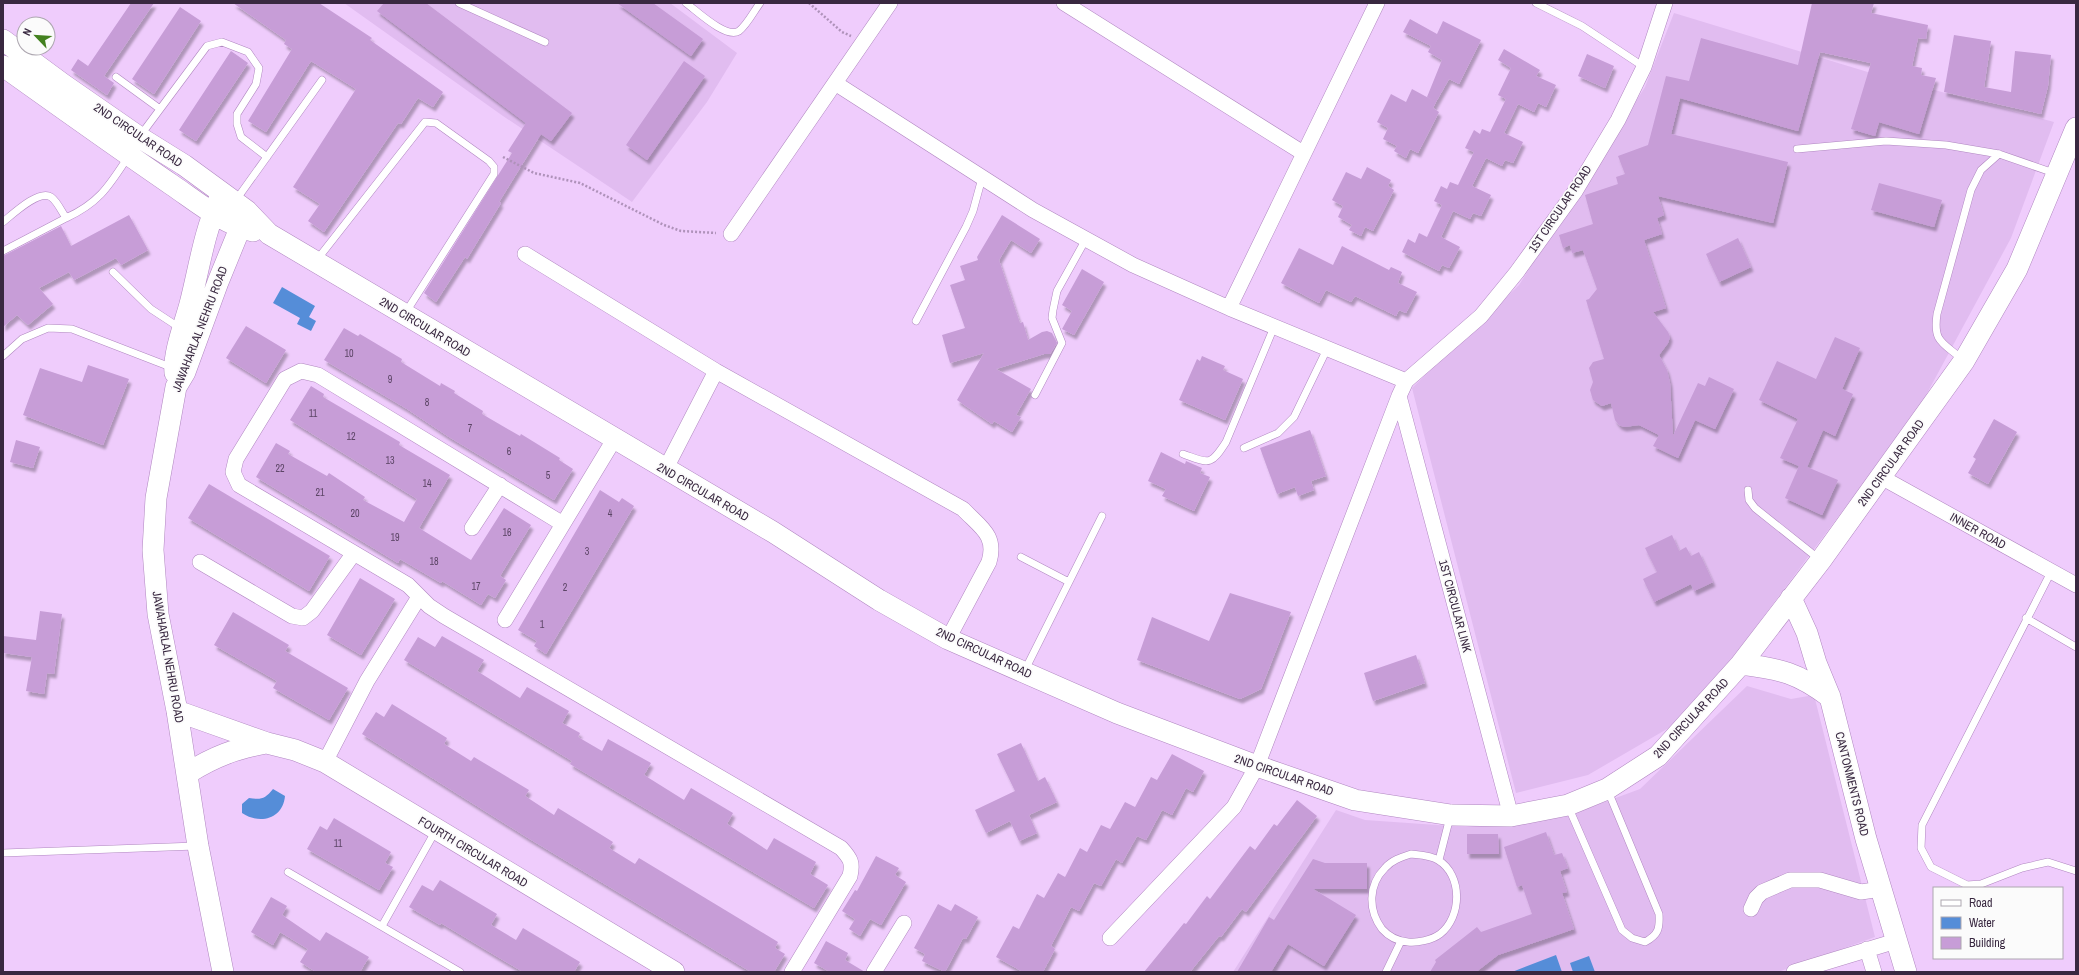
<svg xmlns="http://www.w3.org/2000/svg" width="2079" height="975" viewBox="0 0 2079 975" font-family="'Archivo Narrow',sans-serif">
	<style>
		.built { fill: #e1bcf0 }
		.water { fill: #558dd8 }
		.building { fill: #c79dd7; filter: url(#shadow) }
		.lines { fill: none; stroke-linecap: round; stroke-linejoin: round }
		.lane-casing { stroke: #b087c0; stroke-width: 8 }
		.street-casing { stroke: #b087c0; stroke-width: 16 }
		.secondary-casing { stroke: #b087c0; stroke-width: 22 }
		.path { stroke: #af92ba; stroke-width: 2.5; stroke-dasharray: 2 2; stroke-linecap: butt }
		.lane { stroke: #fff; stroke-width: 7 }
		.street { stroke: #fff; stroke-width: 15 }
		.secondary { stroke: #fff; stroke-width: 21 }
		.labels { text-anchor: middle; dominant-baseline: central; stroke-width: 3.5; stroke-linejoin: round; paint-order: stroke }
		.number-label { font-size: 10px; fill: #5c4566 }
		.street-label { font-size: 12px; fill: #392840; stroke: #fbfbfb }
	</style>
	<defs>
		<filter id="shadow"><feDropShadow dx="2.5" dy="4.5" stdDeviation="1" flood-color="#0004"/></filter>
	</defs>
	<rect width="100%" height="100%" fill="#efccfc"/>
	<path class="built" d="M 344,3 L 670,3 L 737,53 L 707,102 L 632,202 L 503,116 Z
		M 1674,13 L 1871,73 L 2054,122 L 2011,238 L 1918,410 L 1740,648 L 1679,722 L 1588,775 L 1516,793 L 1412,388 L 1519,285 L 1645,87 Z
		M 1747,686 L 1791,699 L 1814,695 L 1875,937 L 1778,972 L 1233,972 L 1336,810 L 1365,820 L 1466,827 L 1564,817 L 1640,789 Z"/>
	<path class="water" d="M 282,287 L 315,306 L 309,317 L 316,321 L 311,331 L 297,324 L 300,318 L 273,303 Z
		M 273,789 L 285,796 C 283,819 260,825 242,813 L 242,804 L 249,798 C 261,800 265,799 273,789 Z
		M 1556,955 L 1562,972 L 1512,972 Z
		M 1589,956 L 1595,972 L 1573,972 L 1570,963 Z"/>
	<path class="building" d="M 131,3 L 154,3 L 104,76 L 114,83 L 107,95 L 71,70 L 78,59 L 88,66 Z
		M 233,3 L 319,3 L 372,38 L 370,40 L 443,92 L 433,107 L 418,98 L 401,124 L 398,123 L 324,232 L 308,221 L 320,204 L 293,187 L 356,89 L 311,61 L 266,132 L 248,121 L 292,49 L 284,44 L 286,40 Z
		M 384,3 L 426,3 L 572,113 L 551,141 L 541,134 L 499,202 L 501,203 L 476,244 L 467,259 L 465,257 L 436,302 L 424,293 L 512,153 L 508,151 L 526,123 L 377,11 Z
		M 617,3 L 653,3 L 703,39 L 691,56 Z
		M 1812,3 L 1874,3 L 1871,13 L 1928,25 L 1926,39 L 1918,38 L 1912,66 L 1922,68 L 1921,75 L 1936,78 L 1919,134 L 1879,122 L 1875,136 L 1851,129 L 1871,63 L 1820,52 L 1798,131 L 1680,98 L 1671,134 L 1788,162 L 1773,223 L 1658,196 L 1664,215 L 1657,218 L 1662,234 L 1644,240 L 1666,308 L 1653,312 L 1668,332 L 1670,337 L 1668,343 L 1659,355 L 1667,370 L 1670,383 L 1673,436 L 1698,383 L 1705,386 L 1709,377 L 1734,389 L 1715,429 L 1695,420 L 1678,458 L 1653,446 L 1659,435 L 1639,425 L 1624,427 L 1619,425 L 1615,420 L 1611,403 L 1602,406 L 1593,400 L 1590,390 L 1593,382 L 1589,368 L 1593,362 L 1604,359 L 1586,300 L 1589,299 L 1597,289 L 1583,250 L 1572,253 L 1570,245 L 1563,248 L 1559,235 L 1593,224 L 1585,195 L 1618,184 L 1616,177 L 1625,174 L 1618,156 L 1648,145 L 1666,76 L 1689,81 L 1701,38 L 1798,65 Z
		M 180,7 L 201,21 L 154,94 L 132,79 Z
		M 1410,19 L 1437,34 L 1443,21 L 1481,40 L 1459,84 L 1449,79 L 1436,102 L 1427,97 L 1442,60 L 1428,52 L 1431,46 L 1403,32 Z
		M 1954,35 L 1991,41 L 1984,87 L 2011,92 L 2015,51 L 2051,55 L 2048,86 L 2041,114 L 1944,92 Z
		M 1504,49 L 1540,70 L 1536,76 L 1556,85 L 1546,107 L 1538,103 L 1534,112 L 1518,104 L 1504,133 L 1523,142 L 1513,163 L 1505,160 L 1502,166 L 1486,158 L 1472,186 L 1491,195 L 1481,216 L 1473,213 L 1470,219 L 1453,211 L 1441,237 L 1460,247 L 1449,268 L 1442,265 L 1439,271 L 1402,252 L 1408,239 L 1415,243 L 1419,233 L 1427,237 L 1442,205 L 1434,201 L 1441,186 L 1447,189 L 1450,182 L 1458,185 L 1474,152 L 1465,148 L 1474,130 L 1480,134 L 1482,129 L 1490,132 L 1506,99 L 1498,95 L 1511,68 L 1498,60 Z
		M 231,51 L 248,63 L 196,141 L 179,130 Z
		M 1587,54 L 1614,66 L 1605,88 L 1578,76 Z
		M 684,61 L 705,76 L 647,160 L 626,145 Z
		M 1412,89 L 1436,102 L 1433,108 L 1439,112 L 1418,153 L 1410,149 L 1406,158 L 1394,151 L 1397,146 L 1383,139 L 1388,128 L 1377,122 L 1391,94 L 1406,102 Z
		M 1367,167 L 1391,180 L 1388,186 L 1394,190 L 1373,231 L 1365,227 L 1361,236 L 1349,230 L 1352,225 L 1338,217 L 1343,206 L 1332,200 L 1346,172 L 1361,179 Z
		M 1879,183 L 1942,200 L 1934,227 L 1871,210 Z
		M 129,215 L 148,250 L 121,265 L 116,258 L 74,280 L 69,272 L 39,288 L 53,304 L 28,325 L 17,315 L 3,327 L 3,256 L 61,226 L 71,246 Z
		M 1002,215 L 1040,239 L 1031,253 L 1011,240 L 999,260 L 1020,323 L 1023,322 L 1028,340 L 1042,332 L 1047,331 L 1052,333 L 1057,343 L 1050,354 L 1044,354 L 996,369 L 1031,389 L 1016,415 L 1021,417 L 1012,432 L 994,421 L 992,424 L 957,400 L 984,353 L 950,363 L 942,335 L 965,328 L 950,285 L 965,280 L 960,266 L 978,260 L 977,257 Z
		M 1738,238 L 1751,267 L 1719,282 L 1706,254 Z
		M 1342,246 L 1389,270 L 1391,267 L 1402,272 L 1398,283 L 1417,292 L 1406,313 L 1399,310 L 1396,316 L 1355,296 L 1351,302 L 1326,290 L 1319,303 L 1281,283 L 1299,248 L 1333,265 Z
		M 1082,269 L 1104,282 L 1074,335 L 1062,329 L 1072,311 L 1062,305 Z
		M 246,326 L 286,350 L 266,383 L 226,358 Z
		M 344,328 L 358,336 L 360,334 L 402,359 L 401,362 L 440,386 L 441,383 L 455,391 L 454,393 L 483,411 L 482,414 L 506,428 L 520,436 L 521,434 L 560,458 L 559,460 L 573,469 L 554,500 L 449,437 L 407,409 L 324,360 Z
		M 1835,337 L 1860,348 L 1842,389 L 1853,394 L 1835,436 L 1823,430 L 1807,467 L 1838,480 L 1822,515 L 1785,498 L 1799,466 L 1780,458 L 1798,419 L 1759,400 L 1777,361 L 1816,379 Z
		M 1202,356 L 1225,366 L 1223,370 L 1243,379 L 1225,420 L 1179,400 L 1197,359 L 1200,361 Z
		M 88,365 L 129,379 L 103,445 L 23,415 L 40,368 L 82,382 Z
		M 311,386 L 324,394 L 323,397 L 400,442 L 399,445 L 450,475 L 419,528 L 471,560 L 504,508 L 531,525 L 500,576 L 506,580 L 495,598 L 488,594 L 481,605 L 442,581 L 441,583 L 400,559 L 398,563 L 256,477 L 276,443 L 290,451 L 288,454 L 327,476 L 329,473 L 365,497 L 363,500 L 404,522 L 417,499 L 290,420 Z
		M 1994,419 L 2017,432 L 1988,484 L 1968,473 L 1976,459 L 1973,457 Z
		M 1310,430 L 1326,476 L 1311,481 L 1314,490 L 1298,496 L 1295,487 L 1277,494 L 1260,448 Z
		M 16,440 L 40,447 L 33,468 L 10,462 Z
		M 1161,452 L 1185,464 L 1186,461 L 1202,468 L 1200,473 L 1210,477 L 1194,511 L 1162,496 L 1166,489 L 1148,481 Z
		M 209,484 L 330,556 L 309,591 L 188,518 Z
		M 600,490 L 619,502 L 622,498 L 634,506 L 546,654 L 534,646 L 537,641 L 518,630 Z
		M 1672,535 L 1679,551 L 1686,547 L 1691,556 L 1699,552 L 1713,582 L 1694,591 L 1691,584 L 1654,602 L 1643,579 L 1657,572 L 1645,548 Z
		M 360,578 L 395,599 L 361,655 L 327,635 Z
		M 1230,593 L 1291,612 L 1261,689 L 1240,699 L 1137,660 L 1152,617 L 1209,641 Z
		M 40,611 L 62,614 L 54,674 L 47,673 L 44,694 L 26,691 L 32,657 L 3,653 L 3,636 L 36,640 Z
		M 233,612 L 289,645 L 285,651 L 348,688 L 329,720 L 273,688 L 277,681 L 214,645 Z
		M 442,636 L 484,660 L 477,671 L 520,698 L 527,687 L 569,711 L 562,723 L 580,733 L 578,737 L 602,751 L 608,739 L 651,763 L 644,775 L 684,800 L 691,788 L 733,813 L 727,824 L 767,850 L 774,838 L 816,862 L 810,874 L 828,885 L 814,908 L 570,764 L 572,761 L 404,660 L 418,637 L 435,647 Z
		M 1416,655 L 1425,683 L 1373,701 L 1364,673 Z
		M 392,704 L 447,738 L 444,744 L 471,761 L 474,757 L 529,790 L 525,796 L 554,815 L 558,808 L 613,842 L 609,848 L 635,864 L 639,858 L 778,942 L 775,948 L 785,954 L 774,972 L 751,972 L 528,838 L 362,734 L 376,712 L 384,717 Z
		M 1021,743 L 1038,781 L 1045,777 L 1057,802 L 1029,815 L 1037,833 L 1019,841 L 1010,821 L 986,833 L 975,810 L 1015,791 L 997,754 Z
		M 1172,754 L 1204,771 L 1193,792 L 1186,788 L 1172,815 L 1162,810 L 1146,840 L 1137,836 L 1122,863 L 1116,859 L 1101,886 L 1094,883 L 1079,911 L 1071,907 L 1051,946 L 1055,949 L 1043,972 L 1023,972 L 996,957 L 1013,926 L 1019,929 L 1037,894 L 1044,898 L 1058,873 L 1065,877 L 1080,848 L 1087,852 L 1101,825 L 1110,829 L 1125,802 L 1135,807 L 1151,777 L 1157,780 Z
		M 1297,800 L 1317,816 L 1246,912 L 1242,909 L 1221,937 L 1219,936 L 1190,972 L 1144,972 L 1184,923 L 1186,924 L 1207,896 L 1210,899 L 1250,846 L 1255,850 L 1274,824 L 1277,826 Z
		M 334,818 L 391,852 L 385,863 L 393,867 L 379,890 L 307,849 L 320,826 L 327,830 Z
		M 1546,832 L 1554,855 L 1562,853 L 1568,868 L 1560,871 L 1567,892 L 1562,893 L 1574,929 L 1498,955 L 1476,972 L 1430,972 L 1436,962 L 1435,960 L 1477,927 L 1481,932 L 1532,914 L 1522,885 L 1517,887 L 1504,847 Z
		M 1467,834 L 1498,834 L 1499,854 L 1467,854 Z
		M 876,856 L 899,868 L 895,875 L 906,882 L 881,925 L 870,919 L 860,936 L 849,929 L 855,919 L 842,911 L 855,890 L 857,891 Z
		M 1313,859 L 1325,863 L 1367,863 L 1367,889 L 1313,889 L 1356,915 L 1324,966 L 1288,944 L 1271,972 L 1237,972 L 1269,917 L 1274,920 Z
		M 440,880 L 497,914 L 491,925 L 516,940 L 523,928 L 580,962 L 574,972 L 523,972 L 441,923 L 440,925 L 409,907 L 422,885 L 433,891 Z
		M 271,897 L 287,906 L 282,915 L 320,941 L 326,932 L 369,957 L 360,972 L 316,972 L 300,962 L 308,949 L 280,932 L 273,945 L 251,932 Z
		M 938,904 L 951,911 L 955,904 L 978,917 L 966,939 L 963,938 L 945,972 L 922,961 L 925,954 L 914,948 Z
		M 826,941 L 848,953 L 845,960 L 865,972 L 830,972 L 814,963 Z"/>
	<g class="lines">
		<defs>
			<path id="lane" d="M 459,3 L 545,42
				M 686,3 C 697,11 726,39 739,31 C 747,25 754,11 760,3
				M 1536,3 L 1582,26 L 1644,67
				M 116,77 L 160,109
				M 140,136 L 207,46 L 222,42 L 248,52 L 259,68 L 256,84 L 237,114 L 237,124 L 241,137 L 267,157
				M 1797,149 L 1886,141 L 1946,145 L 1999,154 L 2054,173
				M 236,200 L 322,80
				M 3,222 C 13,214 39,189 51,197 C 57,201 62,212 66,218 C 99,203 109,186 128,157
				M 3,251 L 66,218
				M 316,261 L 425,122 L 436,123 L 489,161 L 494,167 L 494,174 L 406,312
				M 113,272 L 151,309 L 180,328
				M 916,321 L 966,227 L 973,211 L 982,178
				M 3,356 L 22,339 L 48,328 L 72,329 L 173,368
				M 1962,359 C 1942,342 1933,342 1937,314 L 1971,190 L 1981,170 L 1999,154
				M 1035,395 L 1062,343 L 1052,318 L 1053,310 L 1057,291 L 1086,239
				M 1244,448 L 1278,433 L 1294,417 L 1327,349
				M 1183,454 C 1209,463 1210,467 1226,442 L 1274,327
				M 1748,490 L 1749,500 L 1755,508 L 1819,559
				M 1021,557 L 1069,582
				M 2051,572 L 1922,825 L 1921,848 L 1931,867 L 1967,885 L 1981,884 L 2022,868 L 2048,862 L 2076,871
				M 2026,618 L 2076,647
				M 1025,670 L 1102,516
				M 1568,806 L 1622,930 L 1632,938 L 1645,942 C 1658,935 1660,929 1659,914 L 1608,791
				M 3,853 L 196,846
				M 1411,854 C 1420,855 1430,855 1438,860 C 1463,875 1462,917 1440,934 C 1432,940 1417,943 1408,942 C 1397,941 1389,937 1382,929 C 1368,910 1368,885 1385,868 C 1392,860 1402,857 1411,854 Z
				M 1439,860 L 1450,817
				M 288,872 L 460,972
				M 382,926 L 436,830
				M 1386,972 L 1401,941"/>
			<path id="street" d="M 1064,3 L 1303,153
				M 835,83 L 1033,210 L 1133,265 L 1229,308 L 1406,381
				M 731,234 L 890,3
				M 525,254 L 716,371 L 963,509 C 980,527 997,535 989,562 L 948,639
				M 1229,308 L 1377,3
				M 1399,396 L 1511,816
				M 665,470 L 716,371
				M 1881,477 L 2076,585
				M 563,524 L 318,375 L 301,371 L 285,379 L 236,459 L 233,472 L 239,485 L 408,585 L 429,606 L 444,616 L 841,848 C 851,859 853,863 850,876 L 792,972
				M 472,528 L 500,485
				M 200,562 L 292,616 L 303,618 L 312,611 L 354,553
				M 505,620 L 615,438
				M 325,762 L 367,681 L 419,597
				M 1751,909 L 1756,898 L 1762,892 L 1790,880 L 1820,880 L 1861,892 L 1881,889
				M 1110,938 L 1234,807 L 1257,766 L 1399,396 L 1406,381 L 1481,316 L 1517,272 L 1576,190 L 1618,120 L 1644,67 L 1665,3
				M 1867,949 L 1874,972
				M 874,972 L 904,923
				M 1794,972 L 1896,941"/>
			<path id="secondary" d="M 3,40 L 64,85 L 139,137 L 184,165 L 247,211 L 269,234 L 773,532 L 879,600 L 948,639 L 1117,713 L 1257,766 L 1355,800 L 1451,815 L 1511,816 L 1568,805 L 1607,789 L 1658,756 L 1741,664 L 1821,560 L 1964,361 L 2017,269 L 2076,128
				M 3,66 C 59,106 115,146 172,185 C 197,202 223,224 253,231
				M 175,373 C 173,353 185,323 190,304 C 199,269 204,232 219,200
				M 1791,598 L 1807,633 L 1816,663 L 1830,697 L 1866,839 L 1906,972
				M 1741,664 C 1781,669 1798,673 1830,697
				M 177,711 L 267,743 L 295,750 L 325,762 L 674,972
				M 188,773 C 215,756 235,749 266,743
				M 223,972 L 198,846 L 177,711 L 158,614 L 153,550 L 156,498 L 176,387 L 185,372 L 218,282 L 247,211"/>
		</defs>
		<use href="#lane" class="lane-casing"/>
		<use href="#street" class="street-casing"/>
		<use href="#secondary" class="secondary-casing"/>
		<path class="path" d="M 809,3 L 842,32 L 851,36
			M 503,157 L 534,173 L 580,183 L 664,225 L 681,231 L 716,233"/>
		<use href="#lane" class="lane"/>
		<use href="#street" class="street"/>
		<use href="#secondary" class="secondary"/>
	</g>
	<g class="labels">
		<g class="number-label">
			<text x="349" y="353">10</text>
			<text x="390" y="379">9</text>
			<text x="427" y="402">8</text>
			<text x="313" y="413">11</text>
			<text x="470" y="428">7</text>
			<text x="351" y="436">12</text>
			<text x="509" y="451">6</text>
			<text x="390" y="460">13</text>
			<text x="280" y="468">22</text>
			<text x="548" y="475">5</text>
			<text x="427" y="483">14</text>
			<text x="320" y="492">21</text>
			<text x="355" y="513">20</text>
			<text x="610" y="513">4</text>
			<text x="507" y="532">16</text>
			<text x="395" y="537">19</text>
			<text x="587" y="551">3</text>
			<text x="434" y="561">18</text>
			<text x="476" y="586">17</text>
			<text x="565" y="587">2</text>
			<text x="542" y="624">1</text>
			<text x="338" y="843">11</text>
		</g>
		<g class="street-label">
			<text transform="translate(138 135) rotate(34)">2ND CIRCULAR ROAD</text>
			<text transform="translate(1560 209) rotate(-56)">1ST CIRCULAR ROAD</text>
			<text transform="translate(425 327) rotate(31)">2ND CIRCULAR ROAD</text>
			<text transform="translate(200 329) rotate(-69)">JAWAHARLAL NEHRU ROAD</text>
			<text transform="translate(1891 463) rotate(-54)">2ND CIRCULAR ROAD</text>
			<text transform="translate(703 492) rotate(30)">2ND CIRCULAR ROAD</text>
			<text transform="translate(1978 531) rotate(29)">INNER ROAD</text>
			<text transform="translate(1455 606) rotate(75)">1ST CIRCULAR LINK</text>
			<text transform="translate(984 653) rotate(25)">2ND CIRCULAR ROAD</text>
			<text transform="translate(168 657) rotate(80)">JAWAHARLAL NEHRU ROAD</text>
			<text transform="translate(1691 718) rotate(-47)">2ND CIRCULAR ROAD</text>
			<text transform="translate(1284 775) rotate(19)">2ND CIRCULAR ROAD</text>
			<text transform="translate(1852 784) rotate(76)">CANTONMENTS ROAD</text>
			<text transform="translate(473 852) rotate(31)">FOURTH CIRCULAR ROAD</text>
		</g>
	</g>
	<rect width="2079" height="975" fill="none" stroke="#392840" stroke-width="8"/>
	<rect x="1933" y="887" width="130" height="72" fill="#fbfbfb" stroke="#ada7b0"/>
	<rect x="1941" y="900" width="20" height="6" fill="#ffffff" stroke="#ada7b0"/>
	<text x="1969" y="907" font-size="12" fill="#392840">Road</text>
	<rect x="1941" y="917" width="20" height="12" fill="#558dd8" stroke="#ada7b0"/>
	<text x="1969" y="927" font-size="12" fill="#392840">Water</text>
	<rect x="1941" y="937" width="20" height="12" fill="#c79dd7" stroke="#ada7b0"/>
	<text x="1969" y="947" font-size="12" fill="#392840">Building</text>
	<g transform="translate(36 36) rotate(295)"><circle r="19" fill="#fbfbfb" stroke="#ada7b0"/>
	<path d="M0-3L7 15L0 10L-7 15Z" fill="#43811f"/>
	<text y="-6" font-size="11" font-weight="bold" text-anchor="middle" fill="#392840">N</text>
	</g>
</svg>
